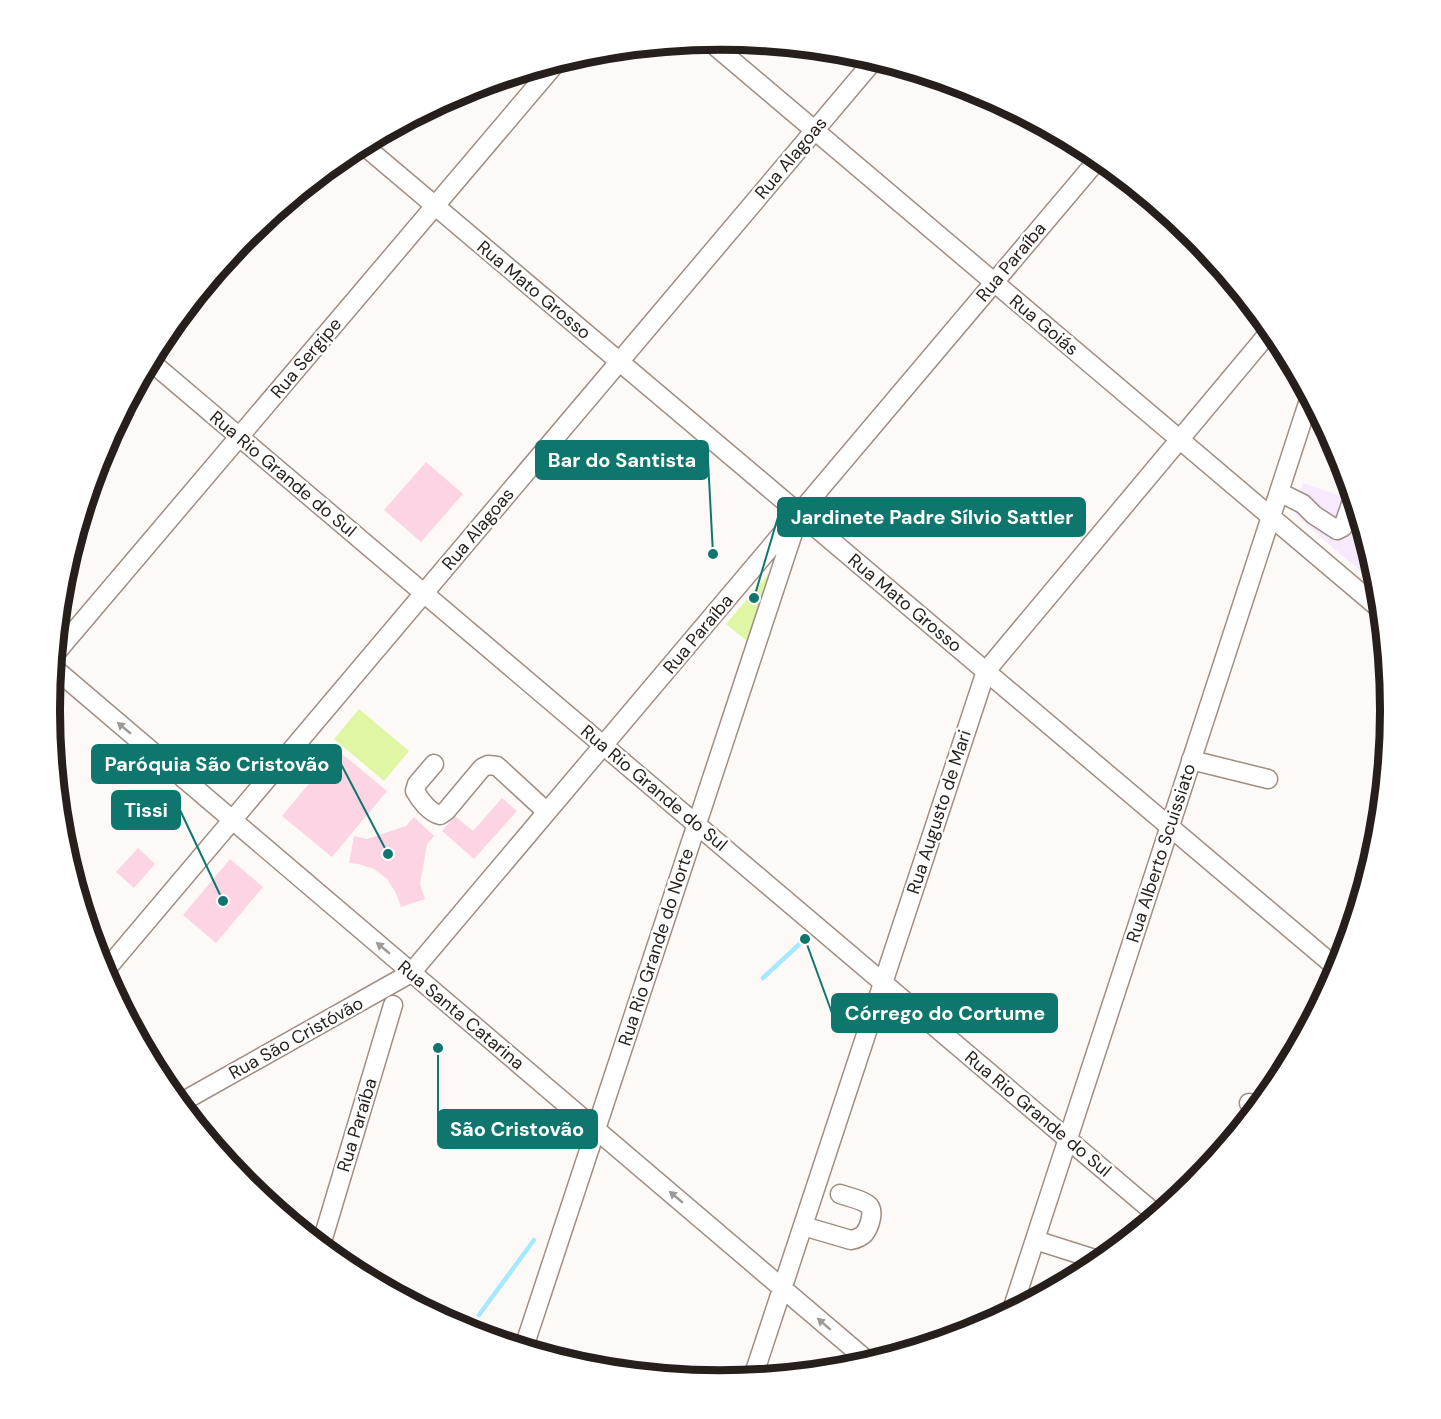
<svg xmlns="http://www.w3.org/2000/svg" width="1441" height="1419" viewBox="0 0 1441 1419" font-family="'DM Sans',sans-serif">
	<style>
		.education { fill: #f8eafe }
		.green { fill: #dff6a5 }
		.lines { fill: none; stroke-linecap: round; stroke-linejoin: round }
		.stream { stroke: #a6e9fe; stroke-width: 4.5 }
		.building { fill: #fcd4e4 }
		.minor-casing { stroke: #a08e83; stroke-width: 21 }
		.minor { stroke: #fff; stroke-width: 18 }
		.oneway { fill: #9d9a98 }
		.labels { text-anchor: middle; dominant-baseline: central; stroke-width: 5; stroke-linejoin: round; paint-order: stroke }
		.street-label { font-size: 18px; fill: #261f1b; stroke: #fff }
		.rim { fill: none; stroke: #261f1b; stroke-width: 8 }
		.leader { fill: none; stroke: #0f766e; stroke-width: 2 }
		.callout-dot { fill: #0f766e; stroke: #fff; stroke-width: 2 }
		.callout { fill: #0f766e; stroke: #0f766e; stroke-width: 2 }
		.callout-label { font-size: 20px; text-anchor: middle; font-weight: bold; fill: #fff }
	</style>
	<rect width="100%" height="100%" fill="#fdf9f7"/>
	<path class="education" d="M 1303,483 L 1355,501 L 1379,587 L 1296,516 L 1296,510 Z"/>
	<path class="green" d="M 769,573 L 747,641 L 726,624 Z
		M 359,709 L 409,751 L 384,781 L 334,739 Z"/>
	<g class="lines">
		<path class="stream" d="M 763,978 L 805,939
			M 479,1315 L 534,1240"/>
	</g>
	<path class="building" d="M 426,462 L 463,494 L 421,542 L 384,510 Z
		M 337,750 L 387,791 L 332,857 L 282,816 Z
		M 502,798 L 517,811 L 474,859 L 442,831 L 455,816 L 473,831 Z
		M 414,817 L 434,836 L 427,844 L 420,884 L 425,899 L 401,907 L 396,893 L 387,879 L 374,869 L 358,864 L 349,863 L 354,836 L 367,839 L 406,826 Z
		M 138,848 L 155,864 L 134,888 L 116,872 Z
		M 230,859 L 263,887 L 216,943 L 183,915 Z"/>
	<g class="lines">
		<defs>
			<path id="minor" d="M 708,40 L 1381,610
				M 362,144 L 1338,969
				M 150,361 L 1157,1215
				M 1279,492 L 1303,504 L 1314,515 L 1337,530 L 1343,527 L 1351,504
				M 55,654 L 557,62
				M 54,668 L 869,1362
				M 1191,760 L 1268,779
				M 434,764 L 417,784 L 415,791 C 420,800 430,813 440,815 L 446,811 L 482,768 L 488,765 L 497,766 L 547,812
				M 104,972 L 875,59
				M 180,1103 L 411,973 L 1100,157
				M 1249,1103 L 1259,1105
				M 803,1226 L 851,1240 C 856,1239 860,1238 864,1234 C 869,1228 876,1210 867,1204 C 860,1199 848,1197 840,1194
				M 1035,1240 L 1101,1261
				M 321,1245 L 393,1005
				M 1012,1310 L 1310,397
				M 524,1347 L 796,524
				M 753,1377 L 986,671 L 1272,329"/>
		</defs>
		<use href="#minor" class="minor-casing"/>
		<use href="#minor" class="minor"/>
	</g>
	<defs><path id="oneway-solid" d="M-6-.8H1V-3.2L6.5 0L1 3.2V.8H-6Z" transform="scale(1.5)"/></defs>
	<g class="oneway">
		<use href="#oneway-solid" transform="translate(124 728) rotate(-140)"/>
		<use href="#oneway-solid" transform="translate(383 948) rotate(-140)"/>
		<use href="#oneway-solid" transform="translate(676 1197) rotate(-140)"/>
		<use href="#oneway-solid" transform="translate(824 1324) rotate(-139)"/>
	</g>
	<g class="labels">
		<g class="street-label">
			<text transform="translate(791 158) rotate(-50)">Rua Alagoas</text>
			<text transform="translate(1011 262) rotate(-50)">Rua Paraíba</text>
			<text transform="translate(534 290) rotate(40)">Rua Mato Grosso</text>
			<text transform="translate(1044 325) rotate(40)">Rua Goiás</text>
			<text transform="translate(306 358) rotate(-50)">Rua Sergipe</text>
			<text transform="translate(283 474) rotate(40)">Rua Rio Grande do Sul</text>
			<text transform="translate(478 529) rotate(-50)">Rua Alagoas</text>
			<text transform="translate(905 603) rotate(40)">Rua Mato Grosso</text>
			<text transform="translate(698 634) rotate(-50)">Rua Paraíba</text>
			<text transform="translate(654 788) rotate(40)">Rua Rio Grande do Sul</text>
			<text transform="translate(939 812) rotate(-72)">Rua Augusto de Mari</text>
			<text transform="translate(1161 853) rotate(-72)">Rua Alberto Scuissiato</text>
			<text transform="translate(656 947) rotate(-72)">Rua Rio Grande do Norte</text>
			<text transform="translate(461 1015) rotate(40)">Rua Santa Catarina</text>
			<text transform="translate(296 1038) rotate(-29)">Rua São Cristóvão</text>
			<text transform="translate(1038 1114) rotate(40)">Rua Rio Grande do Sul</text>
			<text transform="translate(357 1125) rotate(-73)">Rua Paraíba</text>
		</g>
	</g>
	<path d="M0 0H1441V1419H0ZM60 710a660 660 0 1 1 1320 0a660 660 0 1 1-1320 0Z" fill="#fff" fill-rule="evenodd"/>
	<path class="rim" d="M60 710a660 660 0 1 1 1320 0a660 660 0 1 1-1320 0Z"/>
	<path class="leader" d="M713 554L708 460M754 598L778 517M388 854L341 764M223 901L180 810M805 939L832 1013M438 1048L438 1129"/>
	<g class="callout-dot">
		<circle cx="713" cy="554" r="6"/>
		<circle cx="754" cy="598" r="6"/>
		<circle cx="388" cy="854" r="6"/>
		<circle cx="223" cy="901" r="6"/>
		<circle cx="805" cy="939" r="6"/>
		<circle cx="438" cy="1048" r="6"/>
	</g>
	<g class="callout">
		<rect x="536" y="441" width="172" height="38" rx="6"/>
		<rect x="778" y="498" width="307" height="38" rx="6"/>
		<rect x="92" y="745" width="249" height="38" rx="6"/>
		<rect x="112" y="791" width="68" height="38" rx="6"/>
		<rect x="832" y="994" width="225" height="38" rx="6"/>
		<rect x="438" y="1110" width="159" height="38" rx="6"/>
	</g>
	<g class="callout-label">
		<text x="622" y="467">Bar do Santista</text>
		<text x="932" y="524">Jardinete Padre Sílvio Sattler</text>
		<text x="217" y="771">Paróquia São Cristovão</text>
		<text x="146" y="817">Tissi</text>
		<text x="945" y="1020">Córrego do Cortume</text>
		<text x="517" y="1136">São Cristovão</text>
	</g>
</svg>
